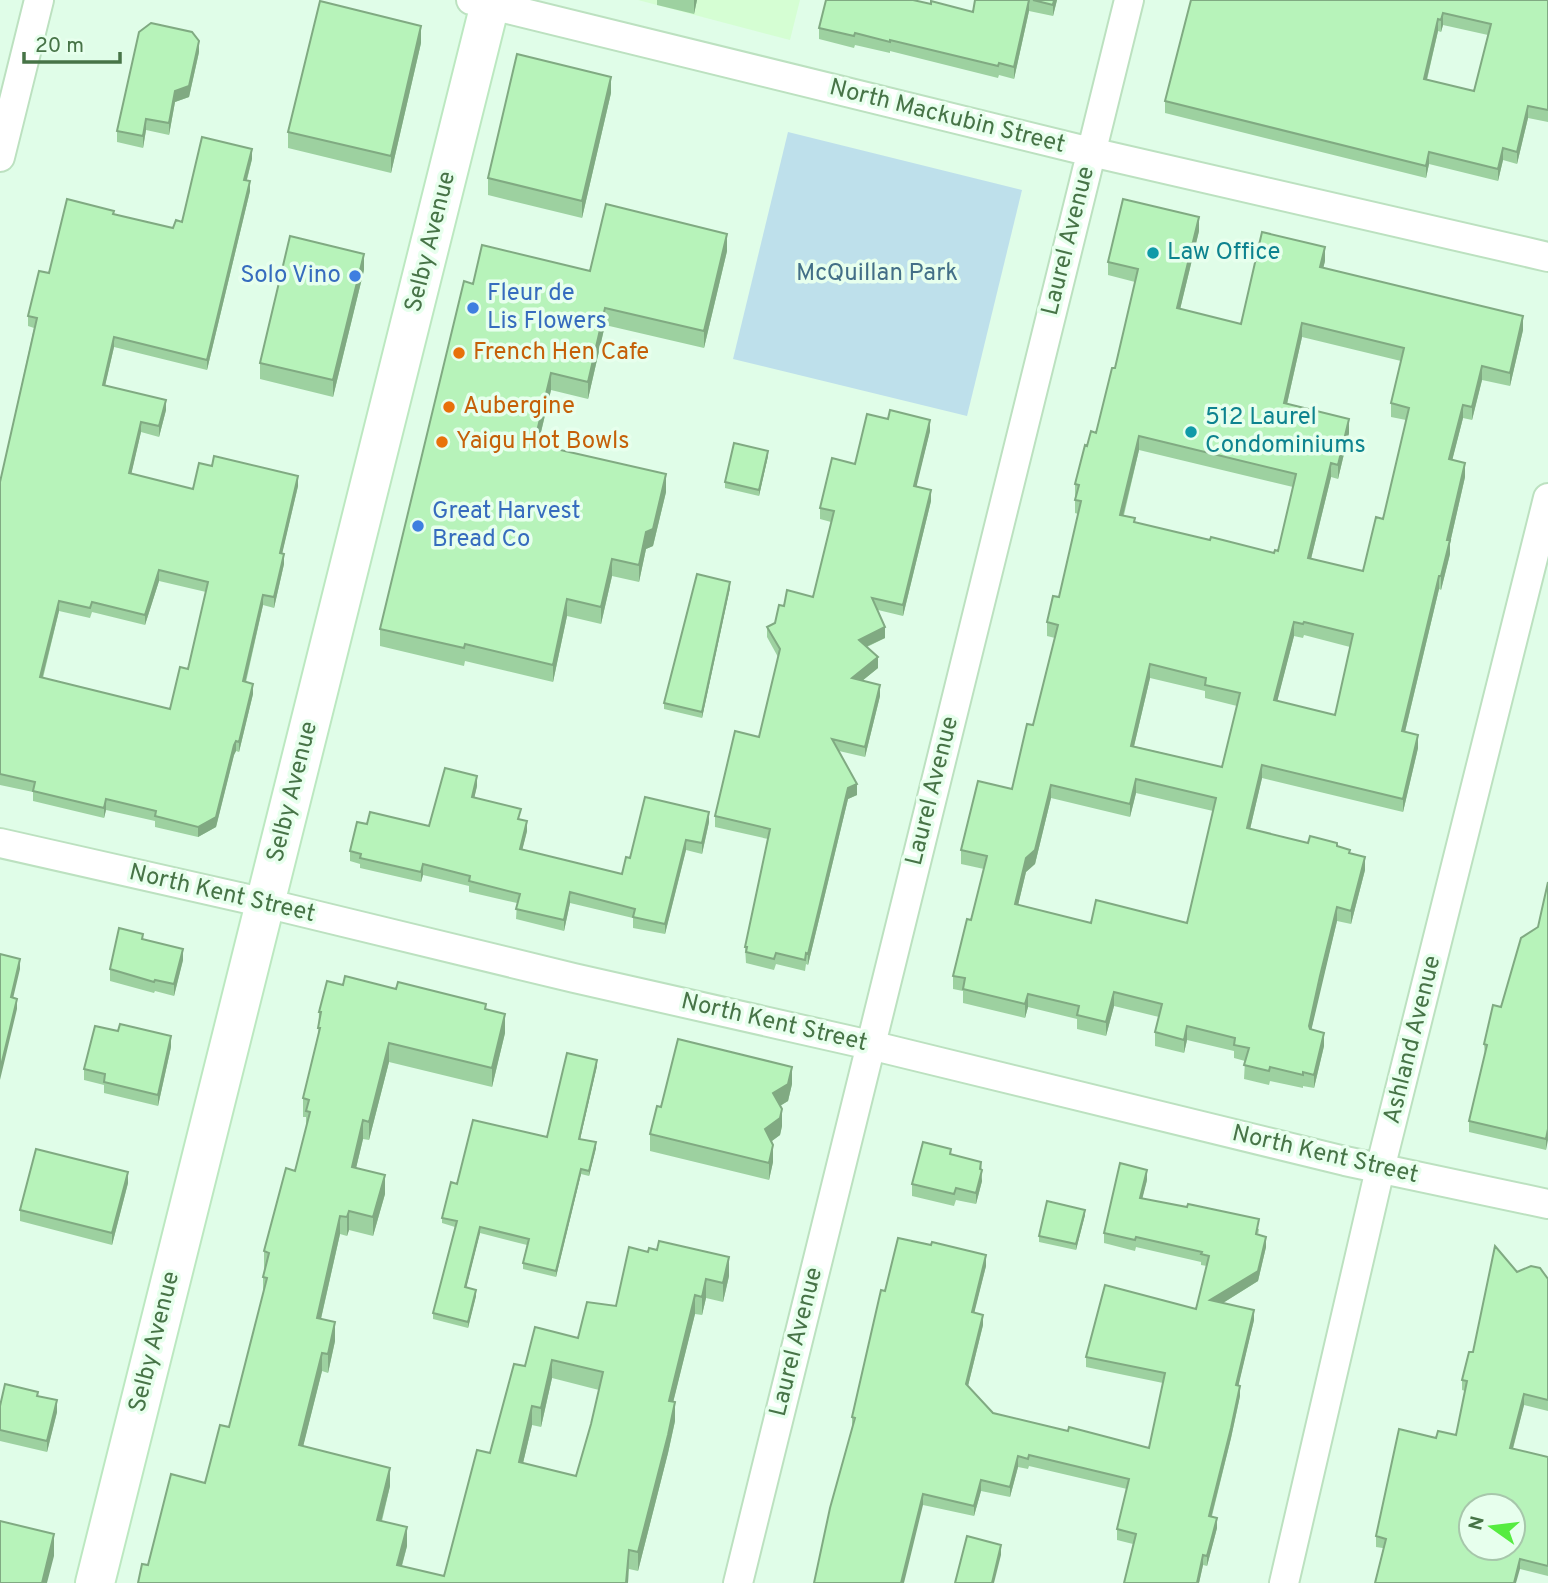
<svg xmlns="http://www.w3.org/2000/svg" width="1548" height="1583" viewBox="0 0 1548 1583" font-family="Overpass,sans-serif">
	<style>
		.commercial { fill: #d5fed3 }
		.green { fill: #bee0eb }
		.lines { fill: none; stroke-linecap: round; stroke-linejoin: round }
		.street-casing { stroke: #bce1c0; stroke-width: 32 }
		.secondary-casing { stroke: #bce8c1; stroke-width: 42 }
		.street { stroke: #fff; stroke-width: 28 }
		.secondary { stroke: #fff; stroke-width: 38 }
		.wall { fill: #9dd1a0; fill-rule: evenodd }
		.shaded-wall { fill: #80aa82 }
		.building { fill: #b7f3ba; stroke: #80aa82; stroke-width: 2; fill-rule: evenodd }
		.culture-dot { fill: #0f9aa8; stroke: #e7ffed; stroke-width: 2.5 }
		.shop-dot { fill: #3f7fe0; stroke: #e7ffed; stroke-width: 2.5 }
		.food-dot { fill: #e8710a; stroke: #e7ffed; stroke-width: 2.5 }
		.labels { text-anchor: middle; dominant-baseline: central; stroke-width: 7; stroke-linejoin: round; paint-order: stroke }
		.street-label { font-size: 24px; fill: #477447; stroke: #e7ffed }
		.culture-label { font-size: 24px; fill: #0d838f; stroke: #e7ffed; text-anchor: start }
		.park-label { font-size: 24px; fill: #436f87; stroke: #e7ffed }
		.shop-label { font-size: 24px; fill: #366cbe; stroke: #e7ffed; text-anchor: start }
		.food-label { font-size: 24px; fill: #c56008; stroke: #e7ffed; text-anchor: start }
	</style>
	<rect width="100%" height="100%" fill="#e0fde8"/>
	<path class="commercial" d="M 638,0 L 800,0 L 790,40 Z"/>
	<path class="green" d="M 788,132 L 1022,190 L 967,416 L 733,359 Z"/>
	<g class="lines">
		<defs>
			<path id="street" d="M 471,0 L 1091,152 L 1548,257
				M 0,157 L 39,0
				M 0,843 L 265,903 L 574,978 L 870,1045 L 1345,1161 L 1548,1204
				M 738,1583 L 1129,0
				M 1284,1583 L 1380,1169 L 1548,498"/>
			<path id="secondary" d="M 95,1583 L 491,0"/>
		</defs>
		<use href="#street" class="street-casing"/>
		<use href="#secondary" class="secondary-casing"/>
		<use href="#street" class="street"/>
		<use href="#secondary" class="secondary"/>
	</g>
	<path class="wall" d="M 657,0 L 697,0 L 694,14 L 657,5 Z
		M 975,0 L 1057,0 L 1053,16 L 1029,11 L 1014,79 L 999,75 L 998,78 L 890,51 L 890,53 L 855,45 L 854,48 L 819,39 L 819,28 L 973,12 Z
		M 1191,0 L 1548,0 L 1548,122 L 1528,118 L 1517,164 L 1503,160 L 1498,181 L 1429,164 L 1426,178 L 1165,113 L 1165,101 ZM 1443,25 L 1488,35 L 1474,91 L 1427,80 L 1438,31 L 1441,32 Z
		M 421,43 L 391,173 L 288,148 L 288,132 Z
		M 199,52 L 189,97 L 175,102 L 169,135 L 146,130 L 143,148 L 117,142 L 117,131 Z
		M 611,93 L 582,218 L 488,195 L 488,178 Z
		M 252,159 L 247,180 L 250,191 L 207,370 L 114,347 L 105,385 L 166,410 L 159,437 L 141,432 L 131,474 L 193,489 L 298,486 L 282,553 L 284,564 L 274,608 L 263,605 L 246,682 L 253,694 L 239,752 L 236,751 L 234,755 L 216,827 L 198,837 L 155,827 L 155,821 L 106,810 L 104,818 L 33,801 L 33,792 L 0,785 L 0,482 L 34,328 L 28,326 L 28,316 L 49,273 L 114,214 L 173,228 L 182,222 ZM 159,581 L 206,592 L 188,669 L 170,709 L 43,678 L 59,611 L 90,618 L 92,612 L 145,625 Z
		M 1199,231 L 1180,309 L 1241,324 L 1325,261 L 1323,268 L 1523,330 L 1510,386 L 1482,380 L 1472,420 L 1463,418 L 1452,460 L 1465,477 L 1450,543 L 1450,554 L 1441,590 L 1439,589 L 1405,732 L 1418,748 L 1403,812 L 1262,778 L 1250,829 L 1308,843 L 1337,846 L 1350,853 L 1365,870 L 1351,924 L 1337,921 L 1320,990 L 1311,1030 L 1324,1046 L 1314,1088 L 1303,1086 L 1303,1088 L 1270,1081 L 1269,1085 L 1244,1079 L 1245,1061 L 1234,1058 L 1234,1051 L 1187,1040 L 1184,1053 L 1155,1046 L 1155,1032 L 1159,1017 L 1114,1006 L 1106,1036 L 1077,1029 L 1077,1019 L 1028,1007 L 1025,1018 L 963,1003 L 963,991 L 953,989 L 953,976 L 971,920 L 984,869 L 961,864 L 961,850 L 1012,789 L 1033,725 L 1055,638 L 1047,636 L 1047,622 L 1059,597 L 1078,514 L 1075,513 L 1075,484 L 1087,446 L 1096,433 L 1115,368 L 1135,282 L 1108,275 L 1108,262 ZM 1302,337 L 1401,361 L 1391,403 L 1391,417 L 1406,420 L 1383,519 L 1363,571 L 1311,559 L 1331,477 L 1338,479 L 1349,433 L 1287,404 ZM 1139,450 L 1293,487 L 1278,551 L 1274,553 L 1210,540 L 1135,522 L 1124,515 ZM 1304,635 L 1350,647 L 1335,715 L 1277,701 L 1294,636 L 1303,638 ZM 1150,678 L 1205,691 L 1205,698 L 1237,706 L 1222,767 L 1134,746 ZM 1136,793 L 1213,811 L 1187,923 L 1091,923 L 1018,905 L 1026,872 L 1035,864 L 1051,798 L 1130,817 Z
		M 727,251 L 704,348 L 605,325 L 588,399 L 551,390 L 538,445 L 666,492 L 653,546 L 646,549 L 639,582 L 612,576 L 601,624 L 567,616 L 553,682 L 465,661 L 464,666 L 380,646 L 380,629 L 473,284 L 590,271 Z
		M 364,270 L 333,397 L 260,379 L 260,363 Z
		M 930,431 L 916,486 L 931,501 L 903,616 L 878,610 L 885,638 L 867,647 L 878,668 L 862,681 L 880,696 L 865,757 L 839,751 L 857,795 L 848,799 L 808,965 L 806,964 L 805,971 L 776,964 L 774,970 L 746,963 L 745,947 L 768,839 L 715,827 L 715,816 L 759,737 L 778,657 L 767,637 L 767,627 L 775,623 L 784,606 L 813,597 L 831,522 L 820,519 L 820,508 L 855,464 Z
		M 768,456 L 759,496 L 725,488 L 725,482 Z
		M 730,588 L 702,718 L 664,709 L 664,703 Z
		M 477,786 L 474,798 L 520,820 L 527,831 L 522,850 L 622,874 L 630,858 L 709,822 L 702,854 L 686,850 L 665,934 L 633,928 L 633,918 L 570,903 L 564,931 L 516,919 L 517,903 L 469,892 L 469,886 L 423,875 L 421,882 L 360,868 L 360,864 L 350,861 L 350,851 L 367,824 L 429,826 Z
		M 1548,882 L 1546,1150 L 1469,1132 L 1469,1121 L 1485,1055 L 1484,1044 L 1538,927 Z
		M 143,939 L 183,960 L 174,996 L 155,991 L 154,993 L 110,981 L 110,969 Z
		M 343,985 L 486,1009 L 505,1033 L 492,1087 L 389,1062 L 369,1140 L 363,1139 L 356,1168 L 385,1194 L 373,1236 L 349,1230 L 347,1236 L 340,1234 L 321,1319 L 335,1341 L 328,1373 L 322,1371 L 303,1446 L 390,1486 L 382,1521 L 407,1546 L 402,1566 L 444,1576 L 490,1453 L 525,1366 L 578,1338 L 616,1306 L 629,1247 L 729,1276 L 723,1302 L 706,1298 L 702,1315 L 695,1314 L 673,1402 L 675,1421 L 668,1453 L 638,1571 L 629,1569 L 628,1583 L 138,1583 L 148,1565 L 205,1483 L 229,1427 L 263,1294 L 263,1277 L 265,1270 L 264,1270 L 264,1251 L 295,1171 L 306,1128 L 306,1117 L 303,1117 L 303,1098 L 318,1039 L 319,1012 ZM 552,1378 L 599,1390 L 591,1424 L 576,1476 L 523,1463 L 532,1425 L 541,1427 Z
		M 171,1047 L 158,1106 L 104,1093 L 104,1085 L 84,1080 L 84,1069 Z
		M 597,1066 L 580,1139 L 596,1148 L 589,1176 L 581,1174 L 556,1277 L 523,1269 L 523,1263 L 527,1245 L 480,1233 L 466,1287 L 476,1296 L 468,1328 L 433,1319 L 433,1313 L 455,1227 L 442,1223 L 442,1218 L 457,1184 L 547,1137 Z
		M 792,1084 L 788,1101 L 780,1106 L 782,1126 L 780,1135 L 772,1141 L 773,1162 L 769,1180 L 650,1151 L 650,1134 L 661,1107 Z
		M 951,1154 L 982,1181 L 976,1204 L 956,1200 L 954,1206 L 912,1196 L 912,1184 Z
		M 1147,1180 L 1142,1198 L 1259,1229 L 1258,1235 L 1266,1247 L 1258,1281 L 1223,1303 L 1254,1320 L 1238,1386 L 1240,1396 L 1231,1438 L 1212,1516 L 1217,1528 L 1207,1566 L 1203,1565 L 1199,1583 L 1124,1583 L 1133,1544 L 1117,1540 L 1117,1529 L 1127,1489 L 1029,1466 L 1028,1469 L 1018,1467 L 1010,1497 L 981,1491 L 974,1516 L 923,1505 L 852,1427 L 852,1417 L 885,1291 L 986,1266 L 974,1312 L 983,1325 L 968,1386 L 993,1413 L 1068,1431 L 1149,1448 L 1163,1383 L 1086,1367 L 1086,1357 L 1196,1309 L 1207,1266 L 1201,1265 L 1201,1262 L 1136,1247 L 1135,1251 L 1104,1243 L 1104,1233 Z
		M 128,1183 L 112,1245 L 20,1221 L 20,1210 Z
		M 1085,1215 L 1076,1250 L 1039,1242 L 1039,1236 Z
		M 1517,1272 L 1548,1279 L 1548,1411 L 1524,1405 L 1513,1449 L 1548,1457 L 1548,1576 L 1520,1569 L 1376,1547 L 1376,1536 L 1436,1438 L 1456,1435 L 1465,1391 L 1462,1390 L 1462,1380 L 1473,1352 Z
		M 38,1396 L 57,1412 L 47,1452 L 0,1441 L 0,1406 Z"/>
	<path class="shaded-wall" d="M 694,0 L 697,0 L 694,14 Z
		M 1029,0 L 1029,11 L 1014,79 L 1014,67 Z
		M 1054,0 L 1057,0 L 1053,16 L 1053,5 Z
		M 1443,13 L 1443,25 L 1441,32 L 1441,20 Z
		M 1438,19 L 1438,31 L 1424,91 L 1424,79 Z
		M 421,26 L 421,43 L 391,173 L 391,156 Z
		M 199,41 L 199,52 L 189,97 L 175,102 L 169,135 L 169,123 L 175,91 Z
		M 611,77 L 611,93 L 582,218 L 582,201 Z
		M 1528,106 L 1528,118 L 1517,164 L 1517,152 Z
		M 146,119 L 146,130 L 143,148 L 143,136 Z
		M 1503,148 L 1503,160 L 1498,181 L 1498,169 Z
		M 252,149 L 252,159 L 244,190 L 244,180 Z
		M 1429,152 L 1429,164 L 1426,178 L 1426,166 Z
		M 250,181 L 250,191 L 207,370 L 207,360 Z
		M 1199,217 L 1199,231 L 1177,322 L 1177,308 Z
		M 727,234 L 727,251 L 704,348 L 704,331 Z
		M 1325,247 L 1325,261 L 1320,281 L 1320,267 Z
		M 364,254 L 364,270 L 333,397 L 333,380 Z
		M 605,308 L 605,325 L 588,399 L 588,382 Z
		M 1523,316 L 1523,330 L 1510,386 L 1510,373 Z
		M 1302,323 L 1302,337 L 1284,417 L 1284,403 Z
		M 114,337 L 114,347 L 103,395 L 103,385 Z
		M 1482,366 L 1482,380 L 1472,420 L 1472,407 Z
		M 551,373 L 551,390 L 534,461 L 534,444 Z
		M 166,400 L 166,410 L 159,437 L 159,426 Z
		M 1463,405 L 1463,418 L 1449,473 L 1449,459 Z
		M 1349,419 L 1349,433 L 1338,479 L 1338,465 Z
		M 930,420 L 930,431 L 914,497 L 914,486 Z
		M 141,422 L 141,432 L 129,484 L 129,473 Z
		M 1139,436 L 1139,450 L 1120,528 L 1120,515 Z
		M 768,451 L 768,456 L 759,496 L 759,490 Z
		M 1331,463 L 1331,477 L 1308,571 L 1308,558 Z
		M 1465,463 L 1465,477 L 1450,543 L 1450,554 L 1441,590 L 1441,576 L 1447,540 Z
		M 666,474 L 666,492 L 653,546 L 646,549 L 639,582 L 639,565 L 646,532 Z
		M 298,476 L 298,486 L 280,563 L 280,553 Z
		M 931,490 L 931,501 L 903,616 L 903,605 Z
		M 284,554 L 284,564 L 274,608 L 274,597 Z
		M 612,559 L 612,576 L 601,624 L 601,607 Z
		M 159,570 L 159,581 L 145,625 L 145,615 Z
		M 1439,576 L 1439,589 L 1402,744 L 1402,731 Z
		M 730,582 L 730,588 L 702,718 L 702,712 Z
		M 263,595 L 263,605 L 243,692 L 243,681 Z
		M 567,599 L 567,616 L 553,682 L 553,665 Z
		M 59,601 L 59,611 L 40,687 L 40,677 Z
		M 1294,622 L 1294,636 L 1274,714 L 1274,700 Z
		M 885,627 L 885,638 L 859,650 L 859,640 Z
		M 878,657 L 878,668 L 852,689 L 852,678 Z
		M 1150,664 L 1150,678 L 1131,759 L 1131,746 Z
		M 253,684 L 253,694 L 239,752 L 239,742 Z
		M 880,685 L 880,696 L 865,757 L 865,747 Z
		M 1418,735 L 1418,748 L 1403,812 L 1403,799 Z
		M 236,741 L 236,751 L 234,755 L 216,827 L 198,837 L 198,827 Z
		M 1262,765 L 1262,778 L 1247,842 L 1247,828 Z
		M 477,776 L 477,786 L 472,808 L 472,797 Z
		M 1136,779 L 1136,793 L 1130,817 L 1130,804 Z
		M 857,784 L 857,795 L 848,799 L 808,965 L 808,954 L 848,788 Z
		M 1051,785 L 1051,798 L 1035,864 L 1026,872 L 1015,918 L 1015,904 L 1026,858 Z
		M 106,799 L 106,810 L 104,818 L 104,808 Z
		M 709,812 L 709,822 L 702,854 L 702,843 Z
		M 527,821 L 527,831 L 520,859 L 520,849 Z
		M 686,840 L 686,850 L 665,934 L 665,924 Z
		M 1365,857 L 1365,870 L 1351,924 L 1351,911 Z
		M 423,864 L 423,875 L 421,882 L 421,872 Z
		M 570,892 L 570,903 L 564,931 L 564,920 Z
		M 1337,907 L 1337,921 L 1309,1040 L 1309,1026 Z
		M 183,949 L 183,960 L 174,996 L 174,984 Z
		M 20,959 L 20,969 L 11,1007 L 11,997 Z
		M 1114,992 L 1114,1006 L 1106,1036 L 1106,1022 Z
		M 1028,994 L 1028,1007 L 1025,1018 L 1025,1004 Z
		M 17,999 L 17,1009 L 0,1080 L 0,1070 Z
		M 505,1014 L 505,1033 L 492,1087 L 492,1068 Z
		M 1187,1026 L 1187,1040 L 1184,1053 L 1184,1040 Z
		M 1324,1033 L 1324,1046 L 1314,1088 L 1314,1075 Z
		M 171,1036 L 171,1047 L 158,1106 L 158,1095 Z
		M 389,1043 L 389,1062 L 369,1140 L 369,1122 Z
		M 597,1060 L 597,1066 L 579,1144 L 579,1139 Z
		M 792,1067 L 792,1084 L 788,1101 L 773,1110 L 773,1093 Z
		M 782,1109 L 782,1126 L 780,1135 L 765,1146 L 765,1129 Z
		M 363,1120 L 363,1139 L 352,1185 L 352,1167 Z
		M 1548,1129 L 1548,1140 L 1546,1150 L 1546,1139 Z
		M 596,1142 L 596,1148 L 589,1176 L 589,1171 Z
		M 773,1145 L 773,1162 L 769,1180 L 769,1163 Z
		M 981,1162 L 982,1181 L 976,1204 L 976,1193 Z
		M 581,1169 L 581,1174 L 556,1277 L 556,1271 Z
		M 1147,1170 L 1147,1180 L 1140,1208 L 1140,1198 Z
		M 128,1172 L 128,1183 L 112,1245 L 112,1233 Z
		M 385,1175 L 385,1194 L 373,1236 L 373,1217 Z
		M 1085,1210 L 1085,1215 L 1076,1250 L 1076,1244 Z
		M 349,1211 L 349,1230 L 347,1236 L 347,1217 Z
		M 340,1216 L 340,1234 L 317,1336 L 317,1318 Z
		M 480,1227 L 480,1233 L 465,1293 L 465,1287 Z
		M 1266,1237 L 1266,1247 L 1258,1281 L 1210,1311 L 1210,1300 Z
		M 986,1255 L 986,1266 L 972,1322 L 972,1312 Z
		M 729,1257 L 729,1276 L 723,1302 L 723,1283 Z
		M 706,1279 L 706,1298 L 702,1315 L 702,1297 Z
		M 476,1290 L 476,1296 L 468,1328 L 468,1322 Z
		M 695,1295 L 695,1314 L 669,1419 L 669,1401 Z
		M 1254,1310 L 1254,1320 L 1236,1396 L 1236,1385 Z
		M 983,1315 L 983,1325 L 966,1394 L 966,1384 Z
		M 335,1322 L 335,1341 L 328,1373 L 328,1354 Z
		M 322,1353 L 322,1371 L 299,1463 L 299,1445 Z
		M 552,1360 L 552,1378 L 541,1427 L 541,1408 Z
		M 1240,1386 L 1240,1396 L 1231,1438 L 1209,1526 L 1209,1516 Z
		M 1524,1394 L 1524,1405 L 1510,1459 L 1510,1448 Z
		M 57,1400 L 57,1412 L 47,1452 L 47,1441 Z
		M 675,1402 L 675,1421 L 668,1453 L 638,1571 L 638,1552 Z
		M 532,1406 L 532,1425 L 519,1480 L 519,1462 Z
		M 1018,1456 L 1018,1467 L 1010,1497 L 1010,1487 Z
		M 390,1468 L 390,1486 L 377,1538 L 377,1520 Z
		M 981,1480 L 981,1491 L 974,1516 L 974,1506 Z
		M 923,1494 L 923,1505 L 904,1583 L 901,1583 Z
		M 1217,1518 L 1217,1528 L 1207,1566 L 1207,1556 Z
		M 407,1527 L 407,1546 L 397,1583 L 397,1565 Z
		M 54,1534 L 54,1556 L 47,1583 L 42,1583 Z
		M 1001,1545 L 1001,1555 L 994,1583 L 992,1583 Z
		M 629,1550 L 628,1583 L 626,1583 Z
		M 1203,1555 L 1203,1565 L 1199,1583 L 1197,1583 Z
		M 1520,1559 L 1520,1569 L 1516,1583 L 1514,1583 Z"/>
	<path class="building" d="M 826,0 L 913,0 L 931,4 L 931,1 L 973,12 L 975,0 L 1029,0 L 1014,67 L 999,63 L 998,66 L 890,40 L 890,42 L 855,33 L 854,36 L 819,28 Z
		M 1033,0 L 1054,0 L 1053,5 Z
		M 1191,0 L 1548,0 L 1548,110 L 1528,106 L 1517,152 L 1503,148 L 1498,169 L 1429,152 L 1426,166 L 1165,101 ZM 1443,13 L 1491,24 L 1474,91 L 1424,79 L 1438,19 L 1441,20 Z
		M 320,1 L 421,26 L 391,156 L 288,132 Z
		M 151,23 L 192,32 L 199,41 L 189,86 L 175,91 L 169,123 L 146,119 L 143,136 L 117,131 L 139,32 Z
		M 517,54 L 611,77 L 582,201 L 488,178 Z
		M 202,137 L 252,149 L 244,180 L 250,181 L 207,360 L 114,337 L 103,385 L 166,400 L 159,426 L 141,422 L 129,473 L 193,489 L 199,463 L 212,466 L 214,456 L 298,476 L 280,553 L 284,554 L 274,597 L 263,595 L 243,681 L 253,684 L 239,742 L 236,741 L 234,745 L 216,817 L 198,827 L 155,816 L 156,811 L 106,799 L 104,808 L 33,791 L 35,782 L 0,774 L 0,482 L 37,318 L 28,316 L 39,271 L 49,273 L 67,199 L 114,211 L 113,214 L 173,228 L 176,220 L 182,222 ZM 159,570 L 208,582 L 188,669 L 180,667 L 170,709 L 40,677 L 59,601 L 90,608 L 92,602 L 145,615 Z
		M 1123,199 L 1199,217 L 1177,308 L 1241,324 L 1262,232 L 1325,247 L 1320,267 L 1523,316 L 1510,373 L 1482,366 L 1472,407 L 1463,405 L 1449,459 L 1465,463 L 1447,540 L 1450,540 L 1441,576 L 1439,576 L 1402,731 L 1418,735 L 1403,799 L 1262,765 L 1247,828 L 1308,843 L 1310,836 L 1337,843 L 1337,846 L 1350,850 L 1349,853 L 1365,857 L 1351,911 L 1337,907 L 1320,976 L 1309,1026 L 1310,1029 L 1324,1033 L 1314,1075 L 1303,1072 L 1303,1075 L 1270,1067 L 1269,1071 L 1244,1065 L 1249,1048 L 1234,1045 L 1235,1038 L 1187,1026 L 1184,1040 L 1155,1032 L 1162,1004 L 1114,992 L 1106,1022 L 1077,1015 L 1079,1006 L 1028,994 L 1025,1004 L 963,989 L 965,978 L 953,976 L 967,919 L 971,920 L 987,856 L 961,850 L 978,781 L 1012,789 L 1027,724 L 1033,725 L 1058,625 L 1047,622 L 1053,596 L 1059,597 L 1081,501 L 1075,500 L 1079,485 L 1075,484 L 1085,445 L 1087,446 L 1091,431 L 1096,433 L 1112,368 L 1115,368 L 1138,269 L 1108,262 ZM 1302,323 L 1404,348 L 1391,403 L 1409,408 L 1383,519 L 1376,517 L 1363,571 L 1308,558 L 1331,463 L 1338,465 L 1349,419 L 1284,403 ZM 1139,436 L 1296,474 L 1278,551 L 1275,550 L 1274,553 L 1211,537 L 1210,540 L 1134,522 L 1135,518 L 1120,515 ZM 1294,622 L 1303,624 L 1304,622 L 1353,634 L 1335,715 L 1274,700 ZM 1150,664 L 1206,678 L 1205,685 L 1240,693 L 1222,767 L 1131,746 ZM 1136,779 L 1216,798 L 1187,923 L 1096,900 L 1091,923 L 1015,904 L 1026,858 L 1035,850 L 1051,785 L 1130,804 Z
		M 606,204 L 727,234 L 704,331 L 605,308 L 588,382 L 551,373 L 534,444 L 666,474 L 653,529 L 646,532 L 639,565 L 612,559 L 601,607 L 567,599 L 553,665 L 465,644 L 464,648 L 380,629 L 464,281 L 473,284 L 482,245 L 590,271 Z
		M 290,236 L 364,254 L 333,380 L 260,363 Z
		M 890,410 L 930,420 L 914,486 L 931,490 L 903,605 L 872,598 L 885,627 L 859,640 L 878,657 L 852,678 L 880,685 L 865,747 L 832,739 L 857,784 L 848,788 L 808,954 L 806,953 L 805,960 L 776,953 L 774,959 L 746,952 L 747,947 L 745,947 L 770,829 L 715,816 L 735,731 L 759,737 L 780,649 L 767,627 L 775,623 L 779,605 L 784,606 L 787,590 L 813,597 L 834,511 L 820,508 L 832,458 L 855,464 L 867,414 L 888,419 Z
		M 734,443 L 768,451 L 759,490 L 725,482 Z
		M 697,574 L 730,582 L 702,712 L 664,703 Z
		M 445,768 L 477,776 L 472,797 L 521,809 L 518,819 L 527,821 L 520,849 L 622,874 L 626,857 L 630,858 L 645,797 L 709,812 L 702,843 L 686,840 L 665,924 L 633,917 L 635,909 L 570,892 L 564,920 L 516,909 L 520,894 L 469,881 L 470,876 L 423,864 L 421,872 L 360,858 L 361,854 L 350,851 L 357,822 L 367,824 L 370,812 L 429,826 Z
		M 1548,882 L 1548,1129 L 1546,1139 L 1469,1121 L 1487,1045 L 1484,1044 L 1493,1005 L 1501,1007 L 1521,938 L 1538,927 Z
		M 119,928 L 143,934 L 142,939 L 183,949 L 174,984 L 155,980 L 154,982 L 110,969 Z
		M 0,954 L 20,959 L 11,997 L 17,999 L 0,1070 Z
		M 345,976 L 396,989 L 398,982 L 486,1004 L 485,1009 L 505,1014 L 492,1068 L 389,1043 L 369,1122 L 363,1120 L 352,1167 L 385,1175 L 373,1217 L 349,1211 L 347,1217 L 340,1216 L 317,1318 L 335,1322 L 328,1354 L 322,1353 L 299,1445 L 390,1468 L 377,1520 L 407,1527 L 397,1565 L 444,1576 L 477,1450 L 490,1453 L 514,1364 L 525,1366 L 535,1327 L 578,1338 L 587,1302 L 616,1306 L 629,1247 L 648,1252 L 649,1248 L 657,1250 L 659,1241 L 729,1257 L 723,1283 L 706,1279 L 702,1297 L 695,1295 L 669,1401 L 675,1402 L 668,1435 L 638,1552 L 629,1550 L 626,1583 L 138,1583 L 142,1564 L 148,1565 L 171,1474 L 205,1483 L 220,1425 L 229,1427 L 267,1278 L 263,1277 L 269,1253 L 264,1251 L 286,1168 L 295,1171 L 310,1112 L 306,1111 L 309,1100 L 303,1098 L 320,1028 L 318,1028 L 321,1012 L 319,1012 L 327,981 L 343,985 ZM 552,1360 L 603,1372 L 591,1424 L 576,1476 L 519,1462 L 532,1406 L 541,1408 Z
		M 120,1024 L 171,1036 L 158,1095 L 104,1082 L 105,1074 L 84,1069 L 95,1026 L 118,1031 Z
		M 678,1039 L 792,1067 L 788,1084 L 773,1093 L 782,1109 L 780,1118 L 765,1129 L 773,1145 L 769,1163 L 650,1134 L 657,1106 L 661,1107 Z
		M 567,1053 L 597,1060 L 579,1139 L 596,1142 L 589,1171 L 581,1169 L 556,1271 L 523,1263 L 529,1239 L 480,1227 L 465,1287 L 476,1290 L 468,1322 L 433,1313 L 457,1221 L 442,1218 L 451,1182 L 457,1184 L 473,1120 L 547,1137 Z
		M 923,1142 L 951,1149 L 950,1154 L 981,1162 L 980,1169 L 982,1170 L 976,1193 L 956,1188 L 954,1194 L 912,1184 Z
		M 36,1149 L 128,1172 L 112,1233 L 20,1210 Z
		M 1120,1163 L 1147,1170 L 1140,1198 L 1187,1207 L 1188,1204 L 1259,1219 L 1256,1234 L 1266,1237 L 1258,1271 L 1210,1300 L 1254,1310 L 1236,1385 L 1240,1386 L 1231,1428 L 1209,1516 L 1217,1518 L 1207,1556 L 1203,1555 L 1197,1583 L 1124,1583 L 1136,1534 L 1117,1529 L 1129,1479 L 1029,1455 L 1028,1459 L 1018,1456 L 1010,1487 L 981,1480 L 974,1506 L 923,1494 L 901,1583 L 814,1583 L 830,1508 L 855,1418 L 852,1417 L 881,1290 L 885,1291 L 898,1238 L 931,1245 L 932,1242 L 986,1255 L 972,1312 L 983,1315 L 966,1384 L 993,1413 L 1068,1431 L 1069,1427 L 1149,1448 L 1165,1373 L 1086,1357 L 1105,1285 L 1196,1309 L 1209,1256 L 1201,1254 L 1202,1252 L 1136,1237 L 1135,1240 L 1104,1233 Z
		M 1047,1201 L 1085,1210 L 1076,1244 L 1039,1236 Z
		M 1495,1246 L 1517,1272 L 1531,1266 L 1540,1268 L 1548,1279 L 1548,1400 L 1524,1394 L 1510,1448 L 1548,1457 L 1548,1566 L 1520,1559 L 1514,1583 L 1375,1583 L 1386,1539 L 1376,1536 L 1399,1429 L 1436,1438 L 1438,1431 L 1456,1435 L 1467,1381 L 1462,1380 L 1469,1352 L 1473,1352 ZM 1471,1506 L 1513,1506 L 1513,1548 L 1471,1548 Z
		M 5,1384 L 38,1392 L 37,1396 L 57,1400 L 47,1441 L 0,1430 L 0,1406 Z
		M 0,1521 L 54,1534 L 42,1583 L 0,1583 Z
		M 967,1536 L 1001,1545 L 992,1583 L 955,1583 Z"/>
	<g class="culture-dot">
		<circle cx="1153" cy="253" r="7"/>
		<circle cx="1191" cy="432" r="7"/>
	</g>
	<g class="shop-dot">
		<circle cx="355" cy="276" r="7"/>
		<circle cx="473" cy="308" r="7"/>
		<circle cx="418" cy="526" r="7"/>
	</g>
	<g class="food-dot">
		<circle cx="459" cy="353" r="7"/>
		<circle cx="449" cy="407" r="7"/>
		<circle cx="442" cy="442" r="7"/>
	</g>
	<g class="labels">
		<g class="street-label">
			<text transform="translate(947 117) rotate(14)">North Mackubin Street</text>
			<text transform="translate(1069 241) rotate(-76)">Laurel Avenue</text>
			<text transform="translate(431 242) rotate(-76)">Selby Avenue</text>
			<text transform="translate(933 791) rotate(-76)">Laurel Avenue</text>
			<text transform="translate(293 792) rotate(-76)">Selby Avenue</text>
			<text transform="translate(222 894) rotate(13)">North Kent Street</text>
			<text transform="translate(774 1023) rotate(13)">North Kent Street</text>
			<text transform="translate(1413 1040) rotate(-76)">Ashland Avenue</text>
			<text transform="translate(1325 1155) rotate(13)">North Kent Street</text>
			<text transform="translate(155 1342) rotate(-76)">Selby Avenue</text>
			<text transform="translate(797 1342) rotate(-76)">Laurel Avenue</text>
		</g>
		<g class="culture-label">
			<text x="1167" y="253">Law Office</text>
			<text x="1205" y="418">512 Laurel<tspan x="1205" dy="28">Condominiums</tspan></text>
		</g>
		<g class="park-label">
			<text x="877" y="274">McQuillan Park</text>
		</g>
		<g class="shop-label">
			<text x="341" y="276" text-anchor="end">Solo Vino</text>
			<text x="487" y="294">Fleur de<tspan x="487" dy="28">Lis Flowers</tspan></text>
			<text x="432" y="512">Great Harvest<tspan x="432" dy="28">Bread Co</tspan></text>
		</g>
		<g class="food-label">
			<text x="473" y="353">French Hen Cafe</text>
			<text x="463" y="407">Aubergine</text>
			<text x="456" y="442">Yaigu Hot Bowls</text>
		</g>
	</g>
	<g transform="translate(1492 1527) rotate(284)"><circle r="33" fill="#e7ffed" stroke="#a7c7ab" stroke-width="2"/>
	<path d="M0-5L12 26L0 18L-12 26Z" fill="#56ec40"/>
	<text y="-10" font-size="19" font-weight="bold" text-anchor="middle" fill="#477447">N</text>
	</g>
	<path d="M24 52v10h96v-10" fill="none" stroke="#477447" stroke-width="3.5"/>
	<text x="35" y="52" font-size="21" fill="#477447" stroke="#e7ffed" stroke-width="5" paint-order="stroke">20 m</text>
</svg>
